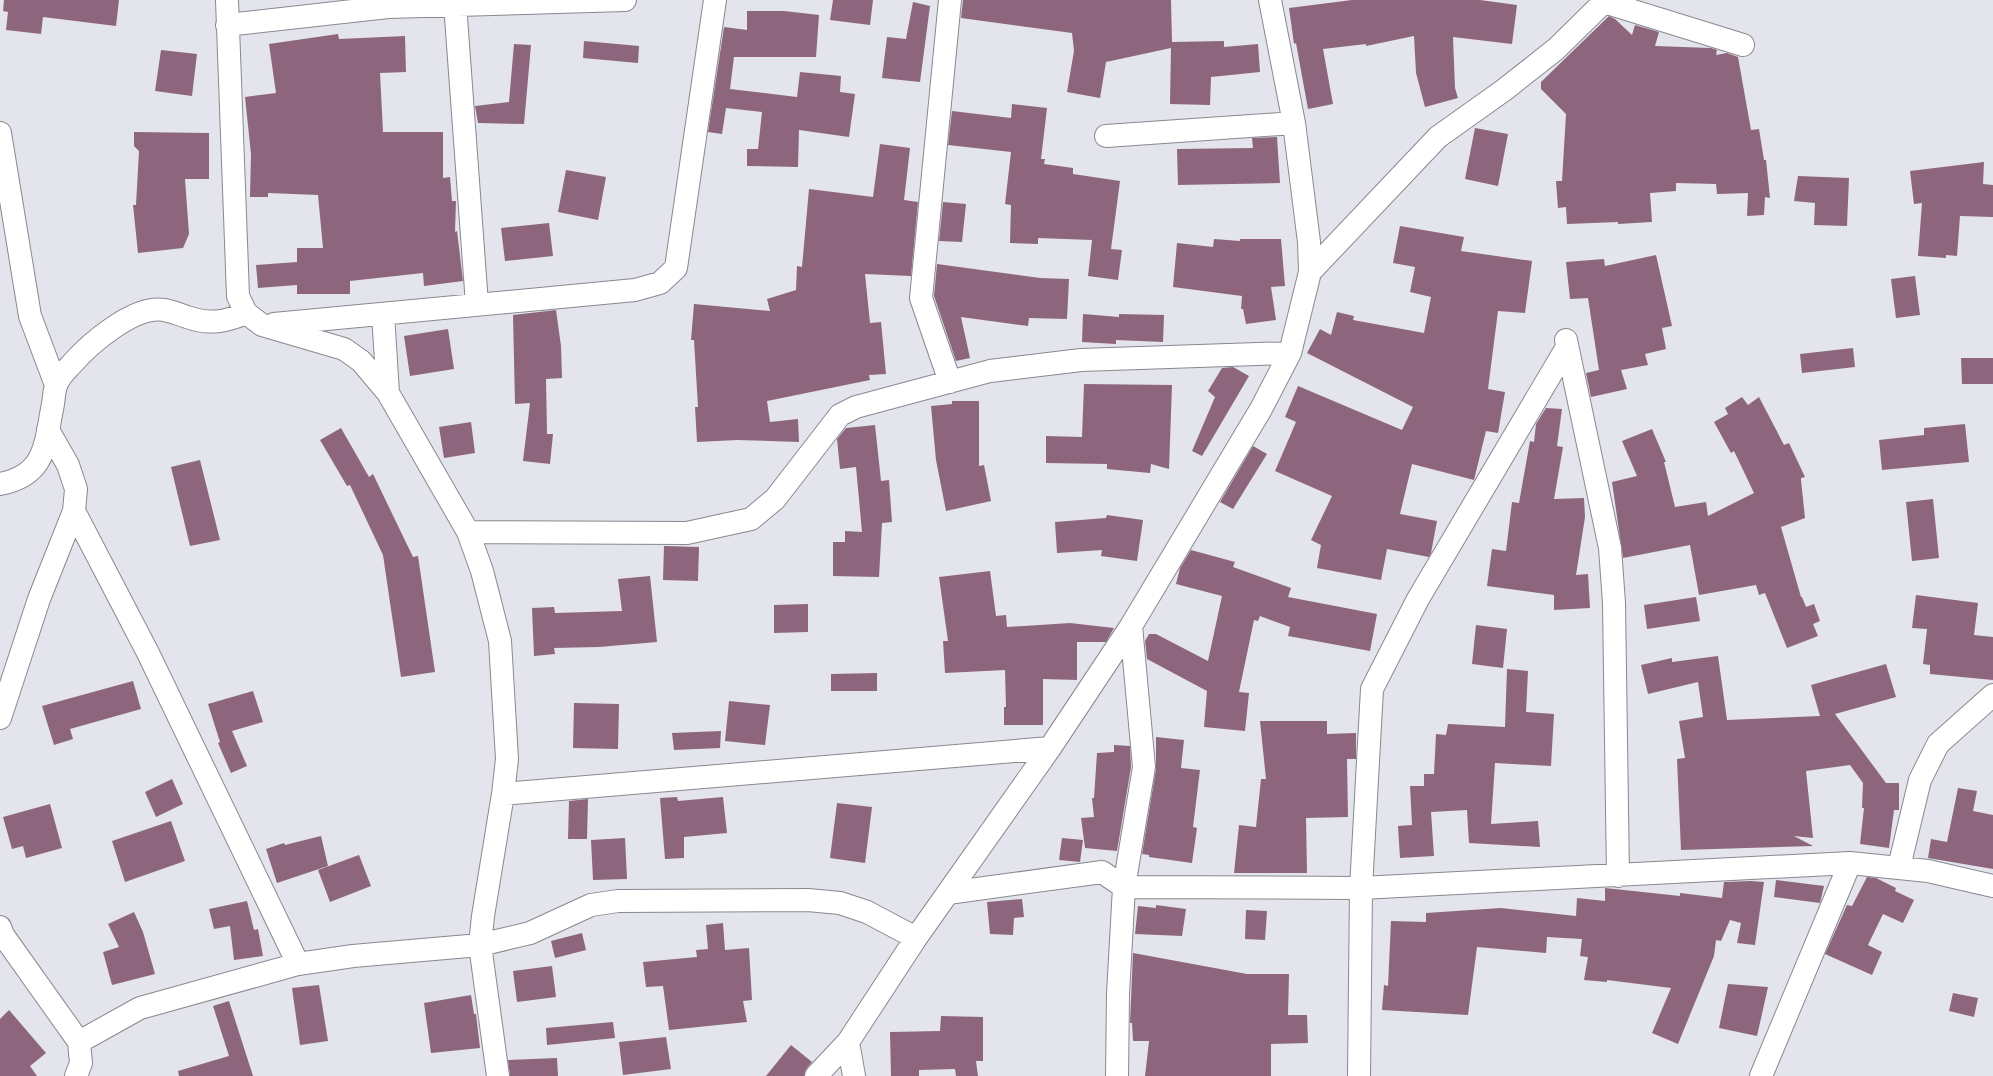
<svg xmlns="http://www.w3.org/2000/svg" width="1993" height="1076" viewBox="0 0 1993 1076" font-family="'DM Sans',sans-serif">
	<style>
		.building { fill: #8d667e }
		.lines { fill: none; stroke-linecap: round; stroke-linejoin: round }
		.minor-casing { stroke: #888890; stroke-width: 24 }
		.minor { stroke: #fff; stroke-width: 22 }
	</style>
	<rect width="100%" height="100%" fill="#e3e4ec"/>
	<path class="building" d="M 4,0 L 119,0 L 116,26 L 43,17 L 41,34 L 6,30 L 8,12 L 3,11 Z
		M 833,0 L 873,0 L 870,25 L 830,20 Z
		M 963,0 L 1171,0 L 1172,42 L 1224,41 L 1224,47 L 1258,44 L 1260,72 L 1211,77 L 1210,105 L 1170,104 L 1171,48 L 1106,62 L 1100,98 L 1067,92 L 1074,51 L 1072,33 L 961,18 Z
		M 1352,0 L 1480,0 L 1517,5 L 1512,44 L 1453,37 L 1455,88 L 1458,98 L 1425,107 L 1416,73 L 1414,36 L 1366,46 L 1366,44 L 1323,49 L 1333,104 L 1308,109 L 1296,43 L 1294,44 L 1289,8 Z
		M 913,2 L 930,6 L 920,82 L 882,78 L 887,37 L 906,39 Z
		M 747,11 L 784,11 L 819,15 L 816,57 L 734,57 L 730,89 L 797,97 L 800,72 L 841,76 L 840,92 L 855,94 L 849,137 L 799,130 L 798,167 L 747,166 L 747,149 L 758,149 L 762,112 L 726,108 L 722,134 L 708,132 L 724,27 L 747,30 Z
		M 1609,16 L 1615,19 L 1632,35 L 1635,25 L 1659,32 L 1655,46 L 1711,48 L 1717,50 L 1716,55 L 1727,53 L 1738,57 L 1751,130 L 1759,129 L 1764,160 L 1766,160 L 1770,198 L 1765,197 L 1764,215 L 1747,216 L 1748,193 L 1717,194 L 1716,184 L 1676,183 L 1676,191 L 1650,193 L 1652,222 L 1618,224 L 1618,222 L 1567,224 L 1566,207 L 1558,208 L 1556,181 L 1562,181 L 1566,114 L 1541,89 L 1541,82 Z
		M 338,34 L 339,39 L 405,36 L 406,72 L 380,73 L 383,132 L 443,132 L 443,178 L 450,177 L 452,201 L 456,201 L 455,232 L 457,231 L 463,281 L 424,286 L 423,273 L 350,281 L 350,294 L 297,294 L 297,285 L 258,288 L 256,265 L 297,262 L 297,248 L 323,248 L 318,195 L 268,193 L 268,197 L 250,197 L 251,154 L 245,97 L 276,93 L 269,44 Z
		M 584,41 L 639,46 L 638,63 L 583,58 Z
		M 514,44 L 531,45 L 524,124 L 478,123 L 475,106 L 509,102 Z
		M 161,50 L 197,54 L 192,96 L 155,91 Z
		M 1012,104 L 1047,108 L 1041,159 L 1045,159 L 1044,164 L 1073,168 L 1073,174 L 1120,181 L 1111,249 L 1122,250 L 1118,280 L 1088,276 L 1092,240 L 1038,238 L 1038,244 L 1010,243 L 1011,205 L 1005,204 L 1011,152 L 948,145 L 952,111 L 1011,118 Z
		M 1475,128 L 1508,134 L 1498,186 L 1465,179 Z
		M 134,132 L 209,133 L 209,179 L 185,179 L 189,234 L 183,248 L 138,253 L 133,205 L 136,205 L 139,151 L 134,146 Z
		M 1277,137 L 1280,183 L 1178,185 L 1177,149 L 1253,148 L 1252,138 Z
		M 880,144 L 910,148 L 904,200 L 918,202 L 911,276 L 865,274 L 870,323 L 881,322 L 886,374 L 869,375 L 870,380 L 767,401 L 770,422 L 798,419 L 799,442 L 737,440 L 697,442 L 695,407 L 698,407 L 694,340 L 691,340 L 694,304 L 770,311 L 767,299 L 796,290 L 797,266 L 802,267 L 809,189 L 873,197 Z
		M 1984,162 L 1983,184 L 1993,185 L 1993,217 L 1960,216 L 1957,256 L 1946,255 L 1946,258 L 1918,256 L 1922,203 L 1914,204 L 1910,171 Z
		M 566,170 L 606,177 L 598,220 L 558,212 Z
		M 1798,176 L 1849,178 L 1847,226 L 1814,225 L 1815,203 L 1794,201 Z
		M 943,202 L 966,204 L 962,242 L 939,241 Z
		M 549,223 L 553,256 L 505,261 L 501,228 Z
		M 1400,226 L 1464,237 L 1461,251 L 1532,261 L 1525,313 L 1498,311 L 1488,389 L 1505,392 L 1498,433 L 1486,431 L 1474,480 L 1412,464 L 1400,514 L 1437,521 L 1431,553 L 1429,557 L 1387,549 L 1381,580 L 1317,568 L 1321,545 L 1311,540 L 1332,496 L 1275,471 L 1296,422 L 1285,417 L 1298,386 L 1402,430 L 1413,407 L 1307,353 L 1320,329 L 1331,335 L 1337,312 L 1354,316 L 1353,320 L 1424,333 L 1431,297 L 1410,292 L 1415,267 L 1393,263 Z
		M 1214,239 L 1240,241 L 1240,239 L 1281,239 L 1285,286 L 1271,287 L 1276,320 L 1246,324 L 1243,309 L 1241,309 L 1242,296 L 1173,287 L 1177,243 L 1213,247 Z
		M 1656,255 L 1672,326 L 1662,328 L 1666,349 L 1645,354 L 1648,365 L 1621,370 L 1627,389 L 1591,397 L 1586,373 L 1599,370 L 1588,298 L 1570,299 L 1566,262 L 1604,259 L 1605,266 Z
		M 937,264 L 1040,278 L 1069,279 L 1067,319 L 1029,318 L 1028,326 L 961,317 L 970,358 L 956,361 L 934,296 Z
		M 1915,276 L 1920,315 L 1896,318 L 1891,279 Z
		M 556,310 L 561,346 L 562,378 L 546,379 L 547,434 L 553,434 L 550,464 L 523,461 L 530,403 L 515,404 L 513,315 Z
		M 1083,314 L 1119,317 L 1119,314 L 1164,315 L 1163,342 L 1116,340 L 1116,344 L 1082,342 Z
		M 448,329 L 454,369 L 410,376 L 404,336 Z
		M 1853,348 L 1855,367 L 1802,373 L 1800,354 Z
		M 1961,358 L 1993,358 L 1993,384 L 1962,384 Z
		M 1233,367 L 1249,376 L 1202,456 L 1192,451 L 1215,397 L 1208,391 L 1222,368 Z
		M 1084,384 L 1172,385 L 1169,469 L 1151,464 L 1150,473 L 1107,469 L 1107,464 L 1046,463 L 1046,436 L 1082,437 Z
		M 1742,397 L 1748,405 L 1759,397 L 1784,445 L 1789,443 L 1805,477 L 1801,478 L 1801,480 L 1805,518 L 1781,527 L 1801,597 L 1802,597 L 1806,607 L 1814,604 L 1820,621 L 1813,624 L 1818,636 L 1787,648 L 1765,593 L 1759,595 L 1756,585 L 1699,595 L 1690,545 L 1623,558 L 1612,482 L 1637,476 L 1622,441 L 1652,429 L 1666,462 L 1664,462 L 1675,507 L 1706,502 L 1708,516 L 1754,493 L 1734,451 L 1731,453 L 1714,422 L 1728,414 L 1725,408 Z
		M 952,401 L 979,401 L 979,466 L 984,465 L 991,501 L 946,511 L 936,460 L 931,406 L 952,404 Z
		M 1546,408 L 1562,409 L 1557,446 L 1563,447 L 1554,499 L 1584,498 L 1585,517 L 1576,575 L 1588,574 L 1590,608 L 1554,610 L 1554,595 L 1487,586 L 1492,549 L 1506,551 L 1512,502 L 1519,503 L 1530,441 L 1534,442 L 1536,424 Z
		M 471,422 L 475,453 L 444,458 L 439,427 Z
		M 1965,424 L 1969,462 L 1882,470 L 1879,440 L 1924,435 L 1924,428 Z
		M 875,425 L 881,481 L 889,480 L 892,522 L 882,523 L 879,577 L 833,576 L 833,542 L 845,542 L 845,531 L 862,532 L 856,467 L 840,469 L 837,439 L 846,428 Z
		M 341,428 L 369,477 L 373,474 L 413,557 L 418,556 L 435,672 L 401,677 L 383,555 L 350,485 L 347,486 L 320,440 Z
		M 1253,446 L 1267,454 L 1233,509 L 1220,502 Z
		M 200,460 L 220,540 L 190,546 L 171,467 Z
		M 1933,499 L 1939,558 L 1912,561 L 1906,502 Z
		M 1107,515 L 1143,520 L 1137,561 L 1101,556 L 1102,550 L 1057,553 L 1055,522 L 1106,518 Z
		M 664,546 L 699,547 L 698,581 L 663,580 Z
		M 1191,550 L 1235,562 L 1233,567 L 1291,588 L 1288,597 L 1377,614 L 1370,651 L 1288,636 L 1290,627 L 1260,616 L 1258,621 L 1254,620 L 1239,692 L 1249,693 L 1245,731 L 1204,727 L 1207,691 L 1147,659 L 1145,641 L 1149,634 L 1156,634 L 1208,661 L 1222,596 L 1176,584 L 1180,568 Z
		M 990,571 L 996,616 L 1006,615 L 1007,627 L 1070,623 L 1114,628 L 1106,642 L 1077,642 L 1077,680 L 1043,679 L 1043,725 L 1004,725 L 1004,707 L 1006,707 L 1005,670 L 945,673 L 943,641 L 948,641 L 939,577 Z
		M 650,576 L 657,642 L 599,647 L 554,648 L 555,654 L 534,656 L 532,608 L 554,607 L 555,613 L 622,611 L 618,579 Z
		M 1916,595 L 1978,603 L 1974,635 L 1993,637 L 1993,680 L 1930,674 L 1930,665 L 1923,664 L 1927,629 L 1912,628 Z
		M 1696,597 L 1700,621 L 1647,629 L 1644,605 Z
		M 808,604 L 808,632 L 774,633 L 774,605 Z
		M 1476,625 L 1507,629 L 1503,668 L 1472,664 Z
		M 1718,656 L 1727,720 L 1820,716 L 1811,685 L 1886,664 L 1896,697 L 1835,714 L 1886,783 L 1899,783 L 1899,810 L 1894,810 L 1889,848 L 1860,844 L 1864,808 L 1862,808 L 1863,783 L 1850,765 L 1806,771 L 1813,838 L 1794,836 L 1813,846 L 1681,850 L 1677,759 L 1685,758 L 1679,721 L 1703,717 L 1698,682 L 1648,694 L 1641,665 L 1672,658 L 1672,662 Z
		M 1507,669 L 1528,671 L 1526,712 L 1554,714 L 1551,766 L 1495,763 L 1491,824 L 1538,821 L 1540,847 L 1469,843 L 1467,810 L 1431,812 L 1434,856 L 1400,858 L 1398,826 L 1412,825 L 1410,786 L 1424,786 L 1424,774 L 1434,774 L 1436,734 L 1446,735 L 1448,724 L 1505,727 Z
		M 877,673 L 877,691 L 831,691 L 831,674 Z
		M 133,681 L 141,709 L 70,729 L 73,739 L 54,745 L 42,706 Z
		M 253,691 L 263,722 L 232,731 L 247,766 L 231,773 L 218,743 L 220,742 L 208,704 Z
		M 729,701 L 770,705 L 765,745 L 725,741 Z
		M 574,703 L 619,704 L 618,749 L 573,748 Z
		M 1260,721 L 1327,721 L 1327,734 L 1356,733 L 1356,759 L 1347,759 L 1348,817 L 1306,818 L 1307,873 L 1234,873 L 1239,825 L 1256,827 L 1261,779 L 1266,779 Z
		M 721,731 L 720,748 L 674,750 L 672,733 Z
		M 1156,737 L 1184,740 L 1181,768 L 1200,770 L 1193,827 L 1197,828 L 1192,863 L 1149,857 L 1149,855 L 1142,854 L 1156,769 Z
		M 1114,745 L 1130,746 L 1131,767 L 1117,851 L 1085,848 L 1081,818 L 1094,817 L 1092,798 L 1094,798 L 1097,753 L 1114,752 Z
		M 172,779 L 183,804 L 156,817 L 145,792 Z
		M 1958,788 L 1977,791 L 1973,811 L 1993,815 L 1993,869 L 1928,858 L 1931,839 L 1947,842 Z
		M 677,797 L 678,801 L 723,797 L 727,833 L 684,837 L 684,858 L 665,859 L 660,798 Z
		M 588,799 L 587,839 L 568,839 L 569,801 Z
		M 837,803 L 872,807 L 865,863 L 830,858 Z
		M 50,804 L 62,848 L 26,858 L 23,846 L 12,849 L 3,817 Z
		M 171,821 L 185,861 L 125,882 L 112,841 Z
		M 321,836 L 328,866 L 277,883 L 266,849 L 284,843 L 285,845 Z
		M 625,838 L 627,879 L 593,880 L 591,840 Z
		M 1062,838 L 1083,840 L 1080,862 L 1059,860 Z
		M 359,855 L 371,886 L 330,902 L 318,870 Z
		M 1867,877 L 1876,878 L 1896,888 L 1895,891 L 1914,900 L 1903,923 L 1883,914 L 1868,945 L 1882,952 L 1872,975 L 1825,954 L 1847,905 L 1852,906 Z
		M 1776,880 L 1824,886 L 1820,903 L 1774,897 Z
		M 1751,881 L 1764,882 L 1755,945 L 1737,943 L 1741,923 L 1730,920 L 1721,941 L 1716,940 L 1714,956 L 1678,1044 L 1652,1033 L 1671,988 L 1607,980 L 1607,982 L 1584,980 L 1588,957 L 1580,956 L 1582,939 L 1547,937 L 1546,953 L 1477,947 L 1468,1015 L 1382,1010 L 1384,985 L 1388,986 L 1391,921 L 1426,922 L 1426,913 L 1501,908 L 1576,916 L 1577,898 L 1605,901 L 1605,888 L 1680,896 L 1680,893 L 1722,898 L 1724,882 Z
		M 1022,899 L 1024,917 L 1014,918 L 1013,935 L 990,934 L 987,902 Z
		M 247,901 L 254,930 L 258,929 L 263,956 L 234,960 L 230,926 L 214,929 L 209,909 Z
		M 1156,905 L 1186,909 L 1182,936 L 1135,934 L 1138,906 L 1156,908 Z
		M 1246,910 L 1267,911 L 1265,940 L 1245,939 Z
		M 134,912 L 143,932 L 155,974 L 112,985 L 103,952 L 119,947 L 108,924 Z
		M 723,923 L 725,950 L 749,948 L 752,1000 L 743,1001 L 747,1022 L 669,1030 L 663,986 L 646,987 L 643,962 L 697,957 L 696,950 L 708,949 L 706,925 Z
		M 582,933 L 586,950 L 555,958 L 551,941 Z
		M 1133,953 L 1247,974 L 1289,974 L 1288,1015 L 1307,1015 L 1308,1043 L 1271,1044 L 1271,1076 L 1145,1076 L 1149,1041 L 1133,1041 L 1132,1023 L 1130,1023 Z
		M 552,966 L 556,997 L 517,1002 L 513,971 Z
		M 1728,984 L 1768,987 L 1757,1036 L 1719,1028 Z
		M 319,985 L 328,1041 L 300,1045 L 292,988 Z
		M 1953,993 L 1978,998 L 1974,1017 L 1949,1011 Z
		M 471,995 L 474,1014 L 476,1014 L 480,1048 L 431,1053 L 424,1003 Z
		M 229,1001 L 253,1076 L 179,1076 L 178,1071 L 229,1056 L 213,1006 Z
		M 9,1010 L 46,1053 L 30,1066 L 37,1076 L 0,1076 L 0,1019 Z
		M 941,1016 L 983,1017 L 983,1061 L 976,1061 L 978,1076 L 956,1076 L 955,1069 L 919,1070 L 919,1076 L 891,1076 L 890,1032 L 940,1031 Z
		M 613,1022 L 615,1038 L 547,1045 L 546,1028 Z
		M 666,1037 L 671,1069 L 623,1075 L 619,1042 Z
		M 791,1045 L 812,1062 L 807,1068 L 804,1076 L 766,1076 Z
		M 557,1058 L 558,1076 L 510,1076 L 508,1060 Z"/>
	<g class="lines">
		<defs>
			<path id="minor" d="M 227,0 L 238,296 L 246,313 L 262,325 L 344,349 L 361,361 L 388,393 L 468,532 L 482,571 L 500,641 L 507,759 L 503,794 L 483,916 L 480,945 L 498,1076
				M 1604,2 L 1743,45
				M 455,4 L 477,304
				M 227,25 L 388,7 L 625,0
				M 0,133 L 30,316 L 56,385
				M 1106,136 L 1294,123
				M 1310,272 L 1438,137 L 1504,90 L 1556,49 L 1606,0
				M 383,314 L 388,393
				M 274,324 L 635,290 L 660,283 L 676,268 L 715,0
				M 1566,340 L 1610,548 L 1614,603 L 1618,876
				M 950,382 L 921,298 L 950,0
				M 0,484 C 47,475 45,443 53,404 C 54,398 54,391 56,386 C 58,379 65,371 70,366 C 89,344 134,305 164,310 C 172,311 180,315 187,317 C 210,325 225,322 246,313
				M 74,511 L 148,653 L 298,964
				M 468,532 L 687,533 L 751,519 L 775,499 L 840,415 L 856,407 L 990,371 L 1081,360 L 1290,353
				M 0,718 L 39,599 L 74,511 L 76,489 L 68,465 L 48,430
				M 503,794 L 1050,748
				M 1899,867 L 1920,780 L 1938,744 L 1993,695
				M 948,893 L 1102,872 L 1124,887 L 1361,888 L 1850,863 L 1928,871 L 1993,886
				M 0,927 L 3,935 L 79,1042 L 81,1063 L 76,1076
				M 79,1042 L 140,1008 L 298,964 L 353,956 L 480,945 L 530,933 L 591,905 L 618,901 L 808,900 L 840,903 L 867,912 L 916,938
				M 848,1042 L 854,1076
				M 816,1076 L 848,1042 L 916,938 L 1050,748 L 1131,626 L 1261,409 L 1290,353 L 1310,272 L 1309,242 L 1294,123 L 1270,0
				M 1117,1076 L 1118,994 L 1124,887 L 1144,767 L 1131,626
				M 1359,1076 L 1361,888 L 1372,689 L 1418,599 L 1567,347
				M 1761,1076 L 1850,863"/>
		</defs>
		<use href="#minor" class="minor-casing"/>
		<use href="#minor" class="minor"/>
	</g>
</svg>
